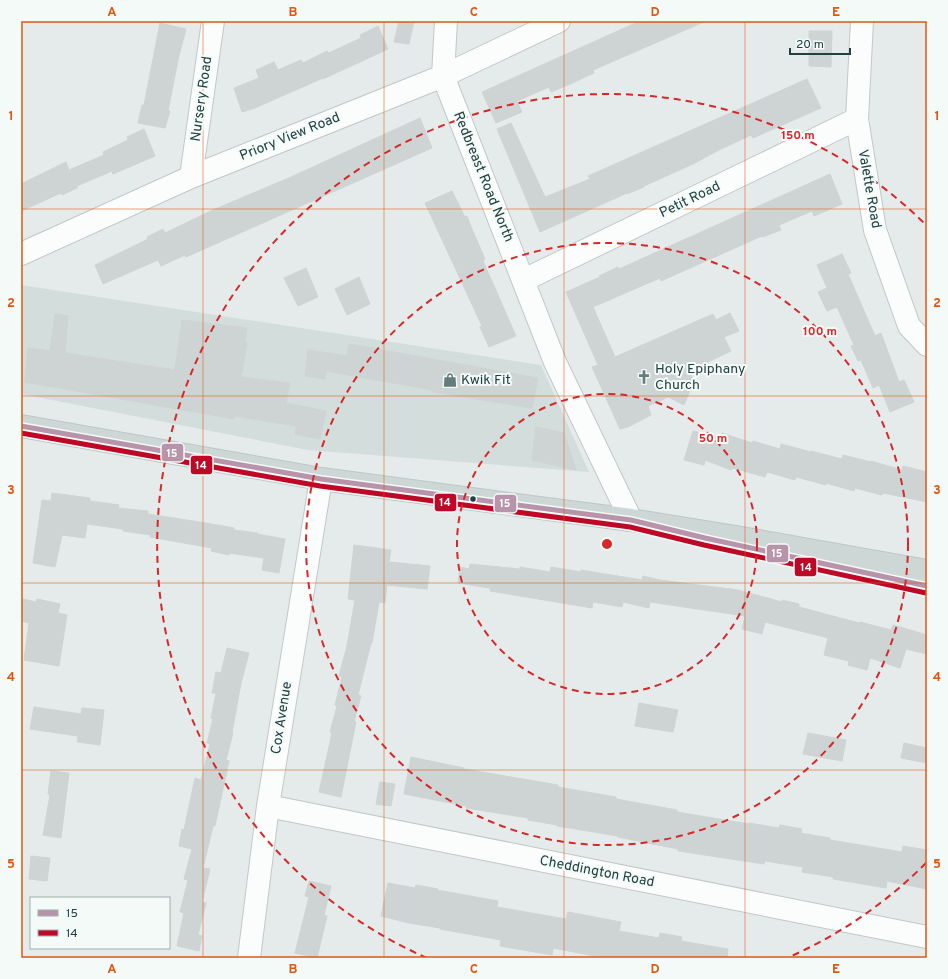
<svg xmlns="http://www.w3.org/2000/svg" width="948" height="979" viewBox="0 0 948 979" font-family="Overpass,sans-serif">
	<style>
		.built { fill: #d2dddc }
		.building { fill: #cdd4d3; stroke: #ced4d3 }
		.lines { fill: none; stroke-linecap: round; stroke-linejoin: round }
		.minor-casing { stroke: #c2c8c7; stroke-width: 24 }
		.major-casing { stroke: #bcc7c7; stroke-width: 24 }
		.minor { stroke: #fbfcfc; stroke-width: 22 }
		.major { stroke: #cdd7d6; stroke-width: 22 }
		.bus-1-casing { stroke: #f3faf8; stroke-width: 8 }
		.bus-2-casing { stroke: #f3faf8; stroke-width: 8 }
		.bus-1 { stroke: #b894aa; stroke-width: 5 }
		.bus-2 { stroke: #be0826; stroke-width: 5 }
		.grid { fill: none; stroke: #de580f; stroke-width: 1; stroke-opacity: 0.55 }
		.ring { fill: none; stroke: #d62828; stroke-width: 2; stroke-dasharray: 7 5 }
		.bus-dot { fill: #204140; stroke: #f3faf8; stroke-width: 1.5 }
		.labels { text-anchor: middle; dominant-baseline: central; stroke-width: 4; stroke-linejoin: round; paint-order: stroke }
		.street-label { font-size: 14px; fill: #204140; stroke: #f3faf8 }
		.poi-label { font-size: 14px; fill: #204140; stroke: #f3faf8; text-anchor: start }
		.centre { fill: #d62828; stroke: #f3faf8; stroke-width: 2 }
		.ring-label { font-size: 12px; text-anchor: middle; font-weight: bold; fill: #d62828; stroke: #f3faf8; stroke-width: 4; stroke-linejoin: round; paint-order: stroke }
		.line-badge { stroke: #f3faf8; stroke-width: 1.5 }
		.badge-label { font-size: 11px; text-anchor: middle; font-weight: bold; fill: #fff }
		.neatline { fill: none; stroke: #de580f; stroke-width: 1.5 }
		.grid-label { font-size: 13px; text-anchor: middle; font-weight: bold; fill: #de580f }
	</style>
	<rect width="100%" height="100%" fill="#e5ebea"/>
	<path class="built" d="M 21,285 L 541,365 L 589,472 L 308,450 L 21,394 Z"/>
	<path class="building" d="M 399,21 L 414,21 L 409,44 L 394,42 Z
		M 640,21 L 706,21 L 593,70 L 594,73 L 570,84 L 551,92 L 549,87 L 517,101 L 522,112 L 496,123 L 482,92 Z
		M 160,23 L 186,29 L 178,60 L 168,111 L 170,111 L 165,128 L 138,123 L 142,105 L 144,105 Z
		M 378,26 L 388,49 L 323,79 L 323,78 L 255,108 L 242,112 L 234,88 L 259,78 L 256,70 L 274,62 L 278,70 L 301,60 L 303,63 L 327,51 L 329,53 L 361,38 L 360,35 Z
		M 809,31 L 832,31 L 831,67 L 809,66 Z
		M 807,79 L 821,108 L 753,138 L 751,135 L 717,151 L 693,164 L 644,186 L 644,187 L 627,194 L 627,193 L 540,232 L 497,129 L 511,123 L 545,197 L 590,179 L 588,176 Z
		M 420,118 L 432,148 L 186,257 L 185,255 L 161,266 L 158,260 L 103,284 L 95,265 L 148,239 L 147,237 L 163,229 L 165,233 L 213,210 L 291,177 Z
		M 144,129 L 155,156 L 113,174 L 112,171 L 77,186 L 77,188 L 62,195 L 61,193 L 21,211 L 21,184 L 66,162 L 69,170 L 104,155 L 103,152 L 128,140 L 127,137 Z
		M 830,174 L 842,204 L 814,216 L 812,211 L 779,225 L 781,230 L 763,237 L 762,236 L 661,281 L 660,278 L 593,307 L 615,357 L 713,314 L 716,320 L 730,313 L 739,331 L 724,337 L 731,351 L 689,371 L 694,381 L 684,405 L 668,397 L 648,406 L 651,415 L 628,427 L 620,429 L 592,367 L 598,365 L 566,292 L 600,277 L 599,276 L 618,267 L 619,269 Z
		M 452,191 L 465,217 L 467,216 L 472,229 L 485,259 L 483,261 L 516,336 L 489,347 L 480,327 L 482,326 L 425,203 Z
		M 842,254 L 851,273 L 848,274 L 875,336 L 881,333 L 899,382 L 904,380 L 914,402 L 890,412 L 879,385 L 873,388 L 861,360 L 858,361 L 851,346 L 854,345 L 837,307 L 827,311 L 818,292 L 827,288 L 817,265 Z
		M 306,268 L 318,297 L 298,306 L 284,278 Z
		M 359,277 L 370,304 L 347,315 L 335,289 Z
		M 55,314 L 68,316 L 65,353 L 175,370 L 182,320 L 247,328 L 245,342 L 247,343 L 241,377 L 290,383 L 286,403 L 326,411 L 320,439 L 295,434 L 297,426 L 234,416 L 234,419 L 25,382 L 28,348 L 50,351 Z
		M 349,344 L 538,378 L 532,408 L 433,392 L 433,390 L 326,371 L 325,379 L 305,376 L 308,350 L 347,356 Z
		M 536,427 L 564,433 L 576,470 L 532,460 Z
		M 693,431 L 721,438 L 722,433 L 752,443 L 753,441 L 780,449 L 781,444 L 811,452 L 811,451 L 842,459 L 843,455 L 871,462 L 871,461 L 902,470 L 903,466 L 927,472 L 927,502 L 883,493 L 882,495 L 855,488 L 854,491 L 826,483 L 826,485 L 796,477 L 795,480 L 767,472 L 765,477 L 733,468 L 731,470 L 705,460 L 704,465 L 684,460 Z
		M 52,493 L 90,498 L 90,501 L 119,505 L 118,508 L 148,511 L 148,514 L 206,523 L 234,528 L 234,530 L 258,533 L 257,534 L 285,539 L 279,573 L 262,570 L 264,558 L 229,553 L 229,555 L 211,551 L 212,548 L 150,537 L 151,535 L 123,531 L 123,529 L 87,524 L 85,538 L 62,535 L 55,567 L 33,563 L 42,500 L 51,501 Z
		M 354,545 L 391,550 L 389,562 L 430,566 L 427,589 L 387,585 L 385,603 L 379,602 L 372,643 L 371,643 L 358,695 L 361,696 L 354,722 L 356,722 L 341,797 L 319,792 L 332,733 L 330,732 L 337,706 L 335,705 L 342,677 L 339,676 L 347,646 L 355,600 L 348,599 Z
		M 470,564 L 520,569 L 520,567 L 550,572 L 551,567 L 581,572 L 581,570 L 642,580 L 643,576 L 660,580 L 738,590 L 782,602 L 782,600 L 799,604 L 799,607 L 859,623 L 860,622 L 891,630 L 893,625 L 927,635 L 927,654 L 906,649 L 900,668 L 870,658 L 867,670 L 848,665 L 849,661 L 824,655 L 828,638 L 765,622 L 762,634 L 742,629 L 745,616 L 650,602 L 649,608 L 623,602 L 622,607 L 593,602 L 592,608 L 490,591 L 490,588 L 458,583 L 460,567 L 469,569 Z
		M 23,599 L 36,602 L 37,599 L 60,604 L 58,613 L 67,615 L 59,666 L 24,660 L 29,623 L 21,621 L 21,607 Z
		M 227,648 L 249,653 L 241,683 L 232,733 L 233,733 L 226,760 L 229,761 L 215,826 L 213,826 L 203,868 L 210,869 L 202,902 L 206,903 L 198,935 L 202,936 L 199,951 L 177,946 L 184,913 L 180,912 L 188,880 L 184,879 L 192,849 L 179,846 L 182,829 L 184,830 L 195,778 L 201,780 L 210,744 L 207,743 L 213,719 L 211,718 L 216,693 L 212,693 L 216,672 L 221,673 Z
		M 639,703 L 678,710 L 673,732 L 635,726 Z
		M 34,707 L 81,714 L 82,708 L 104,710 L 100,745 L 77,742 L 78,736 L 30,729 Z
		M 808,733 L 846,740 L 842,761 L 803,754 Z
		M 904,743 L 927,748 L 927,763 L 901,758 Z
		M 411,757 L 464,768 L 464,769 L 558,785 L 558,787 L 616,797 L 616,799 L 677,810 L 677,812 L 749,824 L 749,823 L 779,828 L 780,825 L 802,829 L 801,833 L 830,838 L 830,840 L 902,852 L 903,846 L 927,850 L 927,889 L 887,881 L 886,888 L 833,879 L 833,877 L 802,872 L 803,867 L 765,861 L 764,864 L 678,851 L 678,849 L 618,837 L 618,836 L 557,826 L 557,825 L 528,820 L 528,818 L 466,808 L 466,806 L 404,794 Z
		M 51,771 L 69,773 L 61,838 L 43,835 L 50,795 L 48,794 Z
		M 380,782 L 395,784 L 391,806 L 376,804 Z
		M 31,856 L 50,858 L 47,881 L 29,879 Z
		M 309,881 L 331,886 L 324,915 L 327,916 L 317,958 L 295,953 L 309,897 L 305,896 Z
		M 388,883 L 415,888 L 416,885 L 438,889 L 437,890 L 498,901 L 497,907 L 566,919 L 568,912 L 621,922 L 619,931 L 659,938 L 660,933 L 682,937 L 681,941 L 728,949 L 727,958 L 605,958 L 553,948 L 552,955 L 500,946 L 501,940 L 440,929 L 440,928 L 409,923 L 381,916 Z"/>
	<g class="lines">
		<defs>
			<path id="minor" d="M 446,21 L 443,76 L 555,362 L 631,520
				M 862,21 L 857,119 L 875,230 L 909,326 L 927,345
				M 191,177 L 213,21
				M 21,254 L 191,177 L 443,76 L 559,21
				M 524,280 L 857,119
				M 268,806 L 927,937
				M 249,958 L 268,806 L 321,479"/>
			<path id="major" d="M 21,426 L 321,479 L 631,520 L 736,537 L 927,571"/>
		</defs>
		<use href="#minor" class="minor-casing"/>
		<use href="#major" class="major-casing"/>
		<use href="#minor" class="minor"/>
		<use href="#major" class="major"/>
		<defs>
			<path id="bus-1" d="M 21,426 L 321,479 L 631,520 L 705,538 L 927,586"/>
			<path id="bus-2" d="M 21,433 L 320,486 L 630,527 L 704,545 L 926,593"/>
		</defs>
		<use href="#bus-1" class="bus-1-casing"/>
		<use href="#bus-2" class="bus-2-casing"/>
		<use href="#bus-1" class="bus-1"/>
		<use href="#bus-2" class="bus-2"/>
	</g>
	<path class="grid" d="M 203,21 L 203,958M 384,21 L 384,958M 564,21 L 564,958M 745,21 L 745,958M 21,209 L 927,209M 21,396 L 927,396M 21,583 L 927,583M 21,770 L 927,770"/>
	<g class="ring">
		<circle cx="607" cy="544" r="150"/>
		<circle cx="607" cy="544" r="301"/>
		<path d="M926 863A451 451 0 0 1 787 958M427 958A451 451 0 1 1 926 225"/>
	</g>
	<defs>
		<symbol id="church-bare" viewBox="-9 -9 18 18"><path d="M-1.2-6h2.4v3.5h3.3v2.4h-3.3V6h-2.4V-.1h-3.3v-2.4h3.3Z" fill="#657c7c" stroke="#f3faf8" stroke-width="2.5" paint-order="stroke"/></symbol>
		<symbol id="shop-bare" viewBox="-9 -9 18 18"><path d="M-5-2.5h2.3a2.7 3.5 0 0 1 5.4 0H5L5.5 6h-11ZM-1.5-2.5h3a1.5 2.3 0 0 0-3 0Z" fill="#657c7c" stroke="#f3faf8" stroke-width="2.5" paint-order="stroke"/></symbol>
	</defs>
	<g fill-rule="evenodd">
		<use href="#church-bare" x="634" y="367" width="20" height="20"/>
		<use href="#shop-bare" x="440" y="370" width="20" height="20"/>
	</g>
	<circle class="bus-dot" cx="473" cy="499" r="3.5"/>
	<g class="labels">
		<g class="street-label">
			<text transform="translate(202 99) rotate(-82)">Nursery Road</text>
			<text transform="translate(290 137) rotate(-22)">Priory View Road</text>
			<text transform="translate(483 177) rotate(68)">Redbreast Road North</text>
			<text transform="translate(869 189) rotate(80)">Valette Road</text>
			<text transform="translate(690 200) rotate(-26)">Petit Road</text>
			<text transform="translate(282 718) rotate(-81)">Cox Avenue</text>
			<text transform="translate(597 872) rotate(11)">Cheddington Road</text>
		</g>
		<g class="poi-label">
			<text x="655" y="369">Holy Epiphany<tspan x="655" dy="16">Church</tspan></text>
			<text x="461" y="380">Kwik Fit</text>
		</g>
	</g>
	<circle cx="607" cy="544" r="6" class="centre"/>
	<g class="ring-label">
		<text x="798" y="139">150 m</text>
		<text x="820" y="335">100 m</text>
		<text x="713" y="442">50 m</text>
	</g>
	<g class="line-badge">
		<rect x="161" y="443" width="23" height="19" rx="4" fill="#b894aa"/>
		<rect x="190" y="455" width="23" height="20" rx="4" fill="#be0826"/>
		<rect x="434" y="493" width="23" height="19" rx="4" fill="#be0826"/>
		<rect x="494" y="494" width="23" height="19" rx="4" fill="#b894aa"/>
		<rect x="766" y="544" width="23" height="19" rx="4" fill="#b894aa"/>
		<rect x="794" y="557" width="23" height="20" rx="4" fill="#be0826"/>
	</g>
	<g class="badge-label">
		<text x="172" y="457">15</text>
		<text x="201" y="469">14</text>
		<text x="445" y="506">14</text>
		<text x="505" y="507">15</text>
		<text x="777" y="557">15</text>
		<text x="806" y="571">14</text>
	</g>
	<rect width="948" height="979" fill="none" stroke="#f3faf8" stroke-width="44"/>
	<rect x="30" y="897" width="140" height="52" fill="#f3faf8" stroke="#9fb0ae"/>
	<rect x="38" y="910" width="20" height="6" fill="#b894aa" stroke="#9fb0ae"/>
	<text x="66" y="917" font-size="12" fill="#204140">15</text>
	<rect x="38" y="930" width="20" height="6" fill="#be0826" stroke="#9fb0ae"/>
	<text x="66" y="937" font-size="12" fill="#204140">14</text>
	<path d="M790 48v6h60v-6" fill="none" stroke="#204140" stroke-width="2"/>
	<text x="796" y="48" font-size="12" fill="#204140" stroke="#f3faf8" stroke-width="3" paint-order="stroke">20 m</text>
	<rect x="22" y="22" width="904" height="935" class="neatline"/>
	<g class="grid-label">
		<text x="112" y="16">A</text>
		<text x="293" y="16">B</text>
		<text x="474" y="16">C</text>
		<text x="655" y="16">D</text>
		<text x="836" y="16">E</text>
		<text x="11" y="120">1</text>
		<text x="937" y="120">1</text>
		<text x="11" y="307">2</text>
		<text x="937" y="307">2</text>
		<text x="11" y="494">3</text>
		<text x="937" y="494">3</text>
		<text x="11" y="681">4</text>
		<text x="937" y="681">4</text>
		<text x="11" y="868">5</text>
		<text x="937" y="868">5</text>
		<text x="112" y="973">A</text>
		<text x="293" y="973">B</text>
		<text x="474" y="973">C</text>
		<text x="655" y="973">D</text>
		<text x="836" y="973">E</text>
	</g>
</svg>
